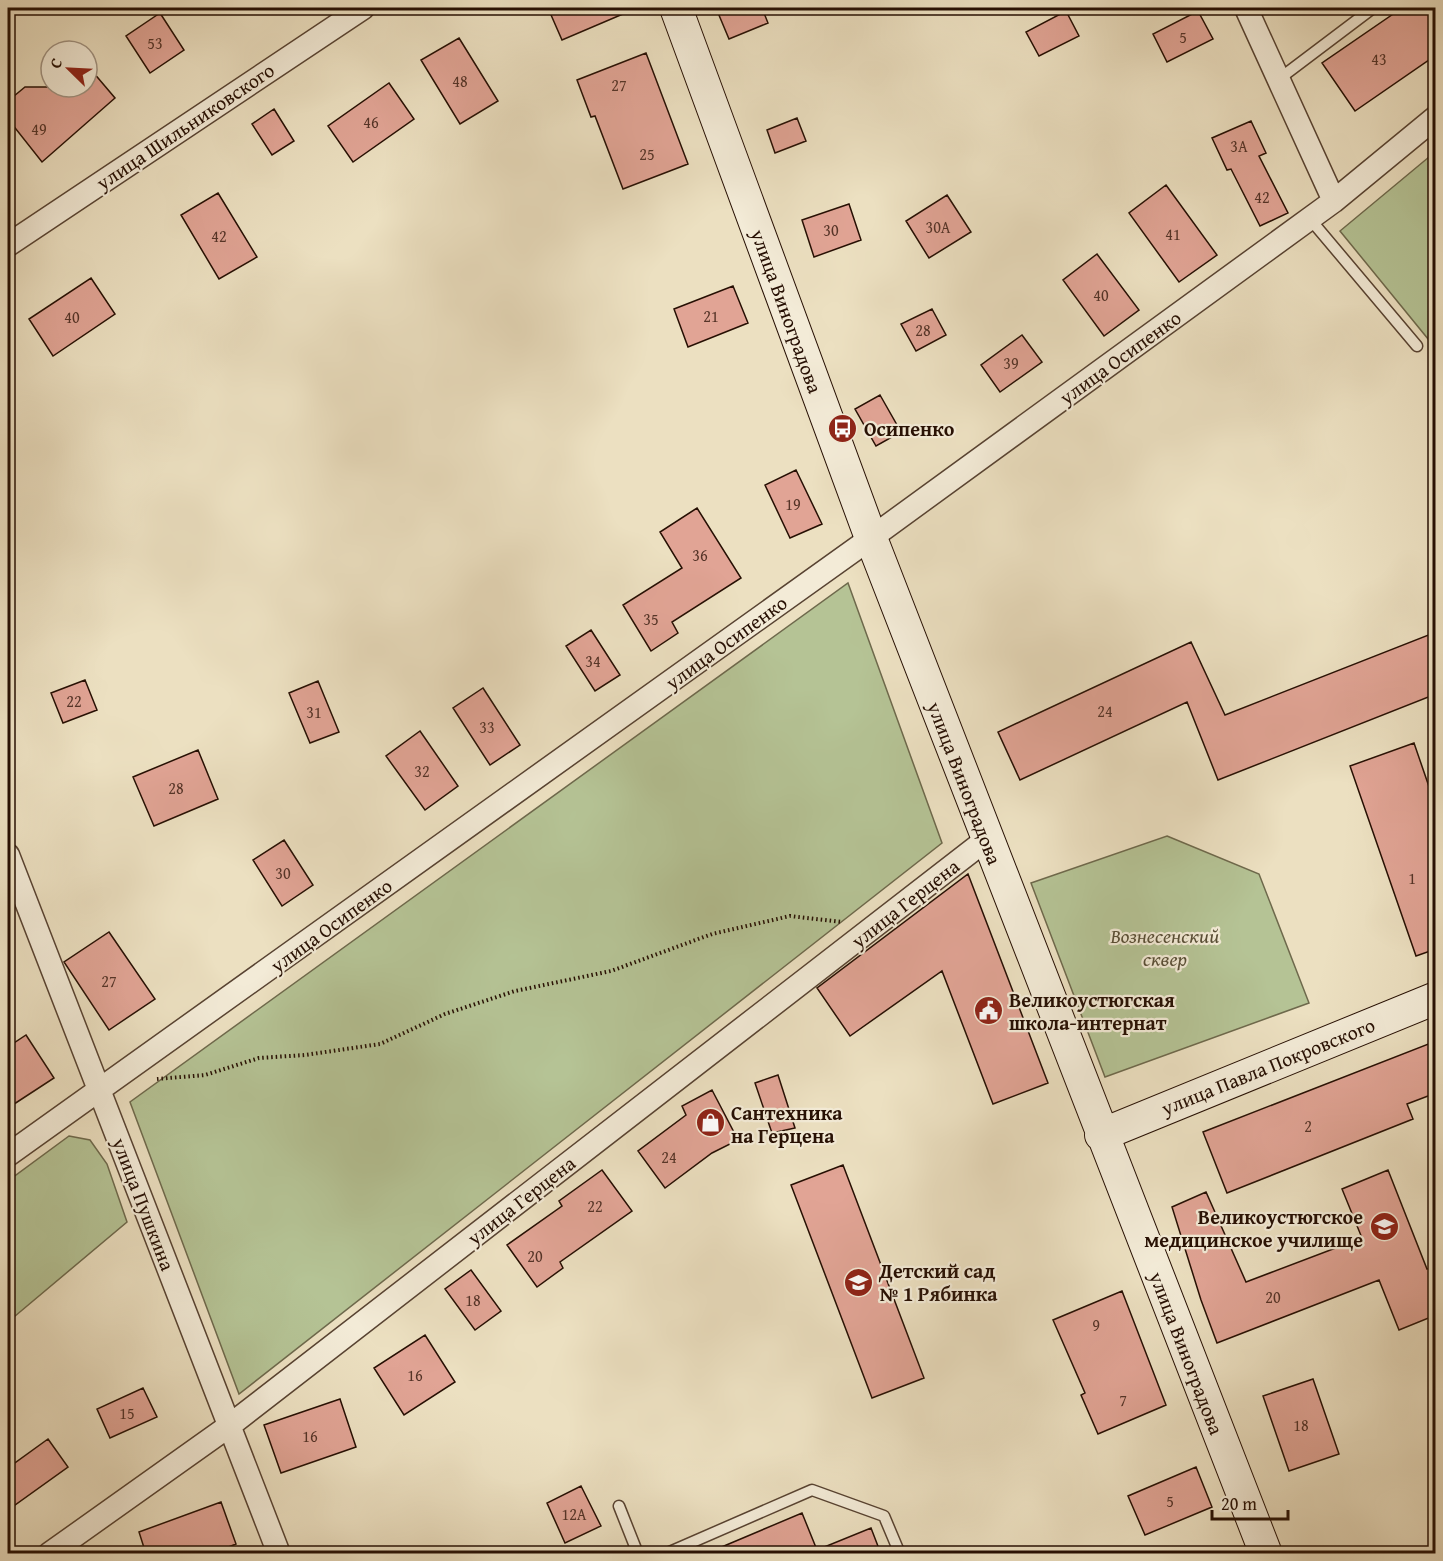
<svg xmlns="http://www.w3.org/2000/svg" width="1443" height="1561" viewBox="0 0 1443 1561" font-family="'Gentium Book Plus',serif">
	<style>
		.green { fill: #b5c395; stroke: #6e694c; stroke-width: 1.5 }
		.building { fill: #e1a495; stroke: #260f03; stroke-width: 1.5 }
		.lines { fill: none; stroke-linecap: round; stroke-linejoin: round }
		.lane-casing { stroke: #584332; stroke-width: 13 }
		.street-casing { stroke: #584332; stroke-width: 25 }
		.secondary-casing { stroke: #260f03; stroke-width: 34 }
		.path { stroke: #260f03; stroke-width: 4; stroke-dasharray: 1.5 3; stroke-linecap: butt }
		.lane { stroke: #f3ebd7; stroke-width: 10 }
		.street { stroke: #f3ebd7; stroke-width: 22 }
		.secondary { stroke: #f3ebd7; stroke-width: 32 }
		.labels { text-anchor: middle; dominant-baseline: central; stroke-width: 4.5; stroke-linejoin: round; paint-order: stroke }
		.number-label { font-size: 16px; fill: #553428 }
		.street-label { font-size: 20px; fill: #260f03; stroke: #f3ebd7 }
		.poi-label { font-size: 20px; font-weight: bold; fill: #260f03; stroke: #f3ebd7; text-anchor: start }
		.park-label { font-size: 20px; font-style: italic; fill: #584e36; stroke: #f3ebd7 }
	</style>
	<rect width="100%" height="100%" fill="#ece0c1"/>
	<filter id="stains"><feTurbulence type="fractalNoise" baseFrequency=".00333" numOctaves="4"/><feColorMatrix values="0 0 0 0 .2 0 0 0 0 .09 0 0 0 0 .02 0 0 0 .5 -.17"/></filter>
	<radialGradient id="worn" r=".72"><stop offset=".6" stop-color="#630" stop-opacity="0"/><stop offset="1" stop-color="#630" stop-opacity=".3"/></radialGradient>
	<path class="green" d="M 1435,152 L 1436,344 L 1433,345 L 1340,231 Z
		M 848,583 L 942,843 L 239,1394 L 130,1102 Z
		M 1167,836 L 1259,874 L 1309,1003 L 1105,1077 L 1031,883 Z
		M 69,1136 L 90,1140 L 107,1164 L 127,1222 L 8,1322 L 8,1181 Z"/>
	<path class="building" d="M 548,8 L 637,8 L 562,40 Z
		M 716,8 L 762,8 L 768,23 L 729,39 Z
		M 1402,8 L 1436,8 L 1436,55 L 1355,111 L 1322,63 Z
		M 1066,11 L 1079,36 L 1039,56 L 1026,32 Z
		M 1198,11 L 1213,39 L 1167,62 L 1153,34 Z
		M 160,13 L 184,50 L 150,73 L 126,36 Z
		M 459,38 L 498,101 L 460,124 L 421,60 Z
		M 646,53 L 688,164 L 623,189 L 595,116 L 591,117 L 577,80 Z
		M 87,65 L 115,98 L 42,162 L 8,119 L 8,101 L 25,87 L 87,87 Z
		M 389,83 L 414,119 L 353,162 L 328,126 Z
		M 274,109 L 294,141 L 272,155 L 252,124 Z
		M 797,118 L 806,141 L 775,153 L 767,130 Z
		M 1251,121 L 1266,153 L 1259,156 L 1288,213 L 1260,226 L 1231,169 L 1227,170 L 1212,138 Z
		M 1166,185 L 1217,255 L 1179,282 L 1129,213 Z
		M 218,193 L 257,257 L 219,279 L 181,215 Z
		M 947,195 L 971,232 L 929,258 L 906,221 Z
		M 849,204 L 861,240 L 814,257 L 802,220 Z
		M 1097,254 L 1139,310 L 1104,336 L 1063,280 Z
		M 91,278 L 115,314 L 53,356 L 29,319 Z
		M 733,286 L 748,323 L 688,347 L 674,309 Z
		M 932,309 L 946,335 L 916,351 L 901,324 Z
		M 1022,335 L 1042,362 L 1000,392 L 981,365 Z
		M 880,395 L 901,432 L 876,446 L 855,409 Z
		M 796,470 L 822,524 L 790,538 L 765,485 Z
		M 697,508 L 741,578 L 672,622 L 678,633 L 651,651 L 623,605 L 682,568 L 660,532 Z
		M 591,630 L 620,675 L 595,691 L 566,646 Z
		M 1436,632 L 1436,694 L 1218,780 L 1187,702 L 1020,780 L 998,732 L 1191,642 L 1225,715 Z
		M 85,680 L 97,710 L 63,723 L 51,693 Z
		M 318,681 L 339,732 L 310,743 L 289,693 Z
		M 483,688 L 520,745 L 490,765 L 453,708 Z
		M 420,731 L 458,786 L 425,810 L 386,756 Z
		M 1414,743 L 1436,807 L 1436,949 L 1416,956 L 1350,766 Z
		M 198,750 L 218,799 L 154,826 L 133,777 Z
		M 284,840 L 313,885 L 282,906 L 253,860 Z
		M 968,874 L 1048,1083 L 993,1104 L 942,971 L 850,1036 L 817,988 Z
		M 109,932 L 155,999 L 109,1030 L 64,962 Z
		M 26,1035 L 54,1078 L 8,1108 L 8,1047 Z
		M 1436,1041 L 1436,1093 L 1407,1104 L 1413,1119 L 1227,1193 L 1203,1132 Z
		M 778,1075 L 795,1128 L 772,1133 L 755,1083 Z
		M 712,1090 L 738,1140 L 712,1153 L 665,1188 L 638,1151 L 686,1115 L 682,1106 Z
		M 843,1165 L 924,1378 L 872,1398 L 791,1185 Z
		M 602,1170 L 632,1211 L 560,1262 L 563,1268 L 537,1287 L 507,1245 L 562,1206 L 559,1201 Z
		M 1388,1170 L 1427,1269 L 1436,1266 L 1436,1315 L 1399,1330 L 1379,1280 L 1217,1343 L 1201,1300 L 1172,1207 L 1206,1192 L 1246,1282 L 1362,1238 L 1342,1189 Z
		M 471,1270 L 501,1311 L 475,1330 L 445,1289 Z
		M 1122,1291 L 1166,1405 L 1098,1434 L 1081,1395 L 1085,1393 L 1053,1320 Z
		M 425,1335 L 455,1382 L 404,1415 L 374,1368 Z
		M 1313,1379 L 1339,1454 L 1289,1471 L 1263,1396 Z
		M 143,1388 L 157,1417 L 110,1438 L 97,1409 Z
		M 340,1399 L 356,1447 L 281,1473 L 264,1425 Z
		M 48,1439 L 68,1467 L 8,1510 L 8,1468 Z
		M 1196,1467 L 1212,1507 L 1145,1535 L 1128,1496 Z
		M 581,1486 L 601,1526 L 565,1543 L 547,1503 Z
		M 221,1502 L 236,1544 L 211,1554 L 146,1554 L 139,1532 Z
		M 802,1513 L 817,1550 L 871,1528 L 881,1554 L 705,1554 Z"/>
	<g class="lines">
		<defs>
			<path id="lane" d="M 1279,79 L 1373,8
				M 1310,219 L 1417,346
				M 619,1506 L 638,1554
				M 665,1554 L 812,1490 L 884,1516 L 900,1554"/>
			<path id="street" d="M 1246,8 L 1334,201
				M 8,245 L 363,8
				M 8,855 L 279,1554
				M 8,1155 L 871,538 L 1334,201 L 1436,117
				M 49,1554 L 229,1426 L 987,839"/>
			<path id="secondary" d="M 676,8 L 871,538 L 1266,1554
				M 1101,1135 L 1436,998"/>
		</defs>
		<use href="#lane" class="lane-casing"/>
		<use href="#street" class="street-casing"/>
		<use href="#secondary" class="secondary-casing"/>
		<path class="path" d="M 157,1079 L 205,1075 L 259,1058 L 305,1055 L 380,1044 L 445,1014 L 515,991 L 611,971 L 712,934 L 790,916 L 842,922"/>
		<use href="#lane" class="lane"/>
		<use href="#street" class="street"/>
		<use href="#secondary" class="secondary"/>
	</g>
	<defs>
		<symbol id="bus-disc" viewBox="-11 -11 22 22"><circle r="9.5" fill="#8f2418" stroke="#f3ebd7"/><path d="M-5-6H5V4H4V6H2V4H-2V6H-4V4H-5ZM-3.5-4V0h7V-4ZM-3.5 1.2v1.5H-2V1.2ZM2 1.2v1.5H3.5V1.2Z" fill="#fff"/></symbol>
		<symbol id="civic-disc" viewBox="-11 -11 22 22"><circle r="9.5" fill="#8f2418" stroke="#f3ebd7"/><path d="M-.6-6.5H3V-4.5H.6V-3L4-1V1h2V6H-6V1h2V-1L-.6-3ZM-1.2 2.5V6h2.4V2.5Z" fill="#fff"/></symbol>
		<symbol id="shop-disc" viewBox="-11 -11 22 22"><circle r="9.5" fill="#8f2418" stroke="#f3ebd7"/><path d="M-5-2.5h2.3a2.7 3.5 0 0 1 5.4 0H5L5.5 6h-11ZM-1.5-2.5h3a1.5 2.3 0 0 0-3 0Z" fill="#fff"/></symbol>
		<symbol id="university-disc" viewBox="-11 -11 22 22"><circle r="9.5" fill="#8f2418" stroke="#f3ebd7"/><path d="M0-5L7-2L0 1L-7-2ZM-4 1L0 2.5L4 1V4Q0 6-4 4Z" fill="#fff"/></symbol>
		<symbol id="school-disc" viewBox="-11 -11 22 22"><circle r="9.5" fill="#8f2418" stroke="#f3ebd7"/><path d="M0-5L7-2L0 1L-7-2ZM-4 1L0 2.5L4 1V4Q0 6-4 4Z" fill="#fff"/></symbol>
	</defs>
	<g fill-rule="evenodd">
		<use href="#bus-disc" x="826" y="412" width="33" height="33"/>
		<use href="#civic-disc" x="972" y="994" width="33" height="33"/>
		<use href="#shop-disc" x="694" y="1106" width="33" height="33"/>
		<use href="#university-disc" x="1368" y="1210" width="33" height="33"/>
		<use href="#school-disc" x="842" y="1266" width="33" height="33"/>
	</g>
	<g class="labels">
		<g class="number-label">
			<text x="1183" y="37">5</text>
			<text x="155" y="43">53</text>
			<text x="1379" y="59">43</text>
			<text x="460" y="81">48</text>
			<text x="619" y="85">27</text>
			<text x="371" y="122">46</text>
			<text x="39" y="129">49</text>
			<text x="1239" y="146">3А</text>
			<text x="647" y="154">25</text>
			<text x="1262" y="197">42</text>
			<text x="938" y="227">30А</text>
			<text x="831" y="230">30</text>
			<text x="1173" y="234">41</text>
			<text x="219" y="236">42</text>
			<text x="1101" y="295">40</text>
			<text x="711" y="316">21</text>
			<text x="72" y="317">40</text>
			<text x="923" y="330">28</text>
			<text x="1011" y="363">39</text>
			<text x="793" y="504">19</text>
			<text x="700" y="555">36</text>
			<text x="651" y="619">35</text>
			<text x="593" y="661">34</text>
			<text x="74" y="701">22</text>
			<text x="1105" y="711">24</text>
			<text x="314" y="712">31</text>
			<text x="487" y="727">33</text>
			<text x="422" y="771">32</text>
			<text x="176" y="788">28</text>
			<text x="283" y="873">30</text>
			<text x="1412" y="878">1</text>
			<text x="109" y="981">27</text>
			<text x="1308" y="1126">2</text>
			<text x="669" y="1157">24</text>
			<text x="595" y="1206">22</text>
			<text x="535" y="1256">20</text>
			<text x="1273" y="1297">20</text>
			<text x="473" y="1300">18</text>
			<text x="1096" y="1325">9</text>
			<text x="415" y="1375">16</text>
			<text x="1123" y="1400">7</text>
			<text x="127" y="1413">15</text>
			<text x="1301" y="1425">18</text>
			<text x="310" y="1436">16</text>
			<text x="1170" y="1501">5</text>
			<text x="574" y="1514">12А</text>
		</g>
		<g class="street-label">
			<text transform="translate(185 126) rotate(-34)">улица Шильниковского</text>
			<text transform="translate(787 311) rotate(70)">улица Виноградова</text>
			<text transform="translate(1120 357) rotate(-36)">улица Осипенко</text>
			<text transform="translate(726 642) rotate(-36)">улица Осипенко</text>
			<text transform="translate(965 783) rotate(69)">улица Виноградова</text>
			<text transform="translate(905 903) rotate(-38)">улица Герцена</text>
			<text transform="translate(331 925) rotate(-36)">улица Осипенко</text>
			<text transform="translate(1268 1066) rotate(-22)">улица Павла Покровского</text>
			<text transform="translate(521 1200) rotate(-38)">улица Герцена</text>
			<text transform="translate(144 1204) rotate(69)">улица Пушкина</text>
			<text transform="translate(1187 1353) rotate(69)">улица Виноградова</text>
		</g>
		<g class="poi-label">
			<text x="864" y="428">Осипенко</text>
			<text x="1009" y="999">Великоустюгская<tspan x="1009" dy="23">школа-интернат</tspan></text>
			<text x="731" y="1112">Сантехника<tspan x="731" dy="23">на Герцена</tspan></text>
			<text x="1363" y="1216" text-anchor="end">Великоустюгское<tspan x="1363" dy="23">медицинское училище</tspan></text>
			<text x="879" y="1270">Детский сад<tspan x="879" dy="23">№ 1 Рябинка</tspan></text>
		</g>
		<g class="park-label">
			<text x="1165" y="935">Вознесенский<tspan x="1165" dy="23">сквер</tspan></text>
		</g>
	</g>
	<rect width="1443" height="1561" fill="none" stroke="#ece0c1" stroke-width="30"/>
	<rect x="9" y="9" width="1425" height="1543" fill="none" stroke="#260f03" stroke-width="3"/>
	<rect x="15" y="15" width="1413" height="1531" fill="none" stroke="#260f03" stroke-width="1.5"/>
	<g transform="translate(69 69) rotate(294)"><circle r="28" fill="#f3ebd7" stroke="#a19382" stroke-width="1.5"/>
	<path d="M0-4.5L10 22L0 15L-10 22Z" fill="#8f2418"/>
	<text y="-9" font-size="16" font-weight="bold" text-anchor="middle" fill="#260f03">С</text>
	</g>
	<path d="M1212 1510v9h76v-9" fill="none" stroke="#260f03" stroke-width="3"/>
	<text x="1221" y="1510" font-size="18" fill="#260f03" stroke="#f3ebd7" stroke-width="4.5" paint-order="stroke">20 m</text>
	<rect width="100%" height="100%" filter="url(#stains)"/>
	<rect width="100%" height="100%" fill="url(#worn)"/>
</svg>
